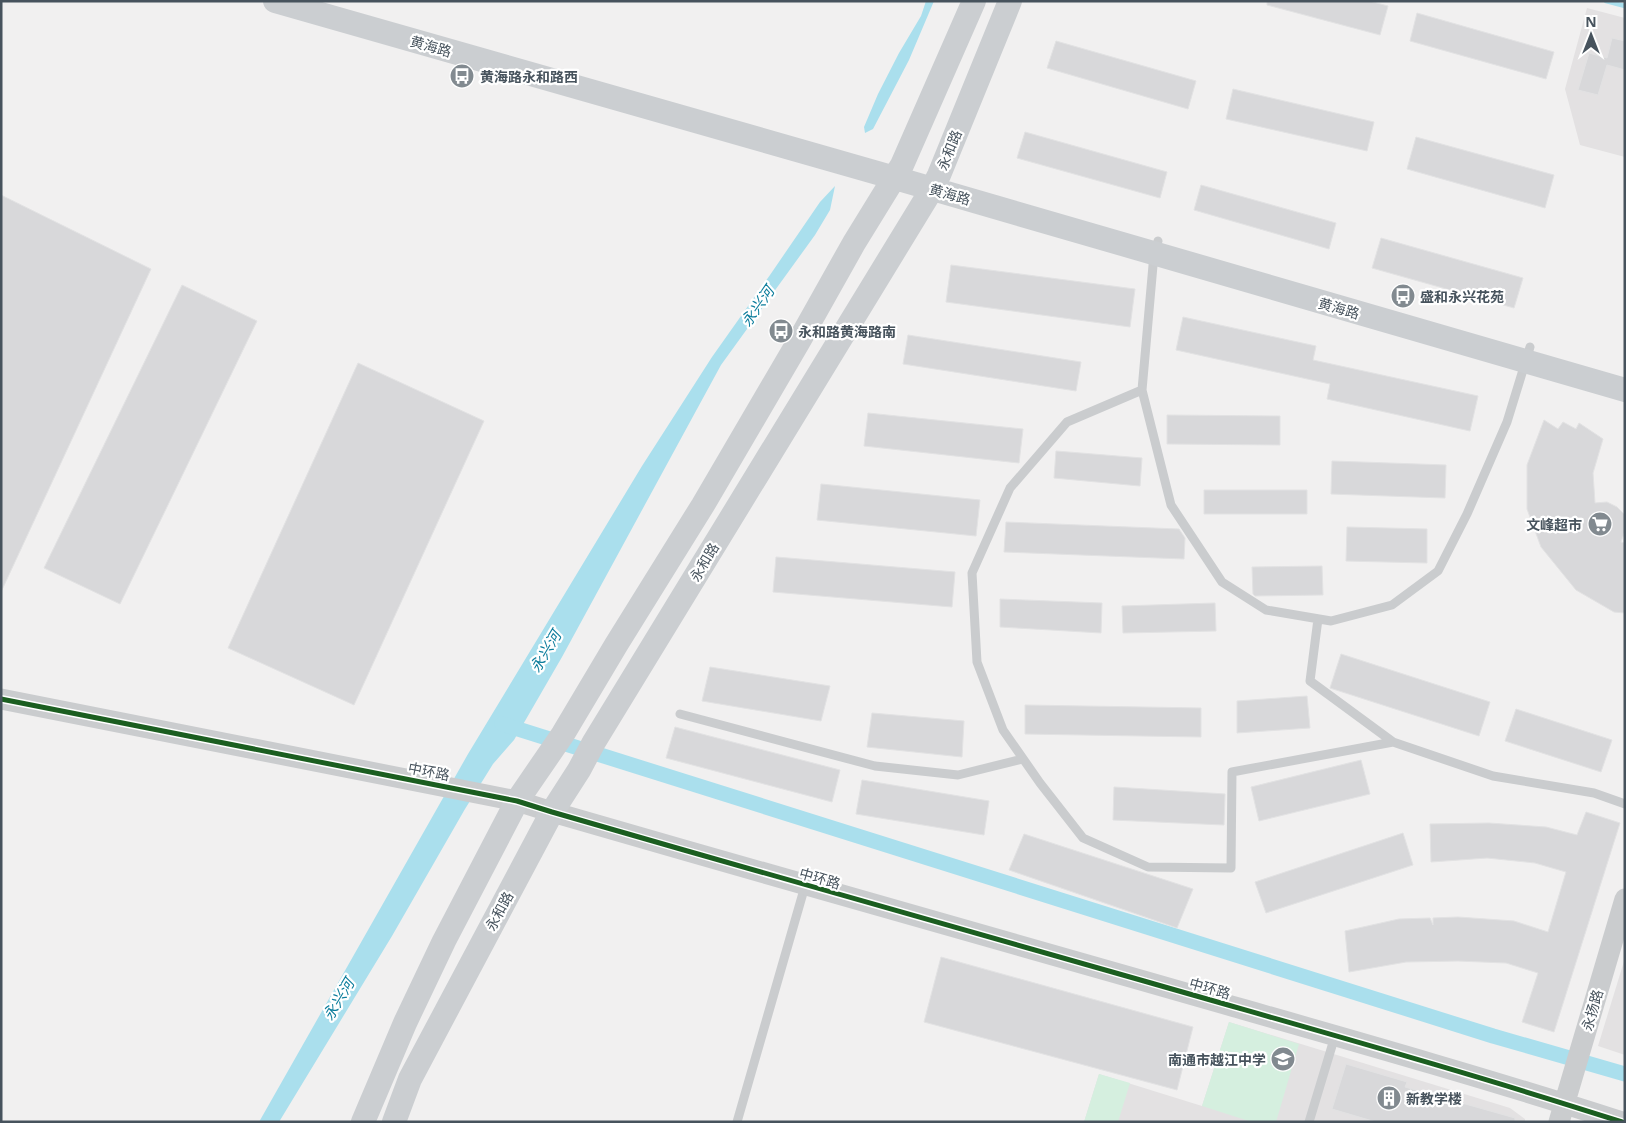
<svg xmlns="http://www.w3.org/2000/svg" width="1626" height="1123" viewBox="0 0 1626 1123" font-family="'Open Sans','Noto Sans SC',sans-serif">
	<style>
		.education { fill: #e3e1e2 }
		.green { fill: #d5efdf }
		.water { fill: #aadfed }
		.lines { fill: none; stroke-linecap: round; stroke-linejoin: round }
		.stream { stroke: #aadfed; stroke-width: 4.5 }
		.canal { stroke: #aadfed; stroke-width: 15 }
		.building { fill: #d8d8da; stroke: #e2e2e3 }
		.service { stroke: #caccce; stroke-width: 9 }
		.tertiary { stroke: #caccce; stroke-width: 21 }
		.secondary { stroke: #cbced1; stroke-width: 24 }
		.cycleway-casing { stroke: #fff; stroke-width: 8 }
		.cycleway { stroke: #1b5e20; stroke-width: 5 }
		.labels { text-anchor: middle; dominant-baseline: central; stroke-width: 4.5; stroke-linejoin: round; paint-order: stroke }
		.street-label { font-size: 14px; fill: #47535d; stroke: #fff }
		.poi-label { font-size: 14px; font-weight: bold; fill: #47535d; stroke: #fff; text-anchor: start }
		.water-label { font-size: 15px; font-style: italic; fill: #0c7d9c; stroke: #fff }
	</style>
	<rect width="100%" height="100%" fill="#f1f0f0"/>
	<path class="education" d="M 1587,8 L 1625,18 L 1625,157 L 1580,145 L 1565,89 Z
		M 1625,958 L 1625,1055 L 1598,1046 Z
		M 1229,1022 L 1510,1108 L 1525,1119 L 1525,1122 L 1084,1122 L 1099,1074 L 1202,1106 Z"/>
	<path class="green" d="M 1229,1022 L 1299,1044 L 1276,1122 L 1252,1122 L 1202,1106 Z
		M 1099,1074 L 1130,1083 L 1118,1122 L 1084,1122 Z"/>
	<path class="water" d="M 926,1 L 934,1 L 909,60 L 873,129 L 865,133 L 864,127 L 878,94 L 899,53 L 921,16 Z
		M 835,186 L 830,210 L 815,235 L 721,365 L 562,657 L 514,740 L 493,764 L 465,809 L 392,936 L 279,1122 L 259,1122 L 468,754 L 642,466 L 712,357 L 770,275 L 820,202 Z"/>
	<g class="lines">
		<path class="stream" d="M 1606,1 L 1625,6"/>
		<path class="canal" d="M 502,724 L 1493,1036 L 1625,1074"/>
	</g>
	<path class="building" d="M 1267,1 L 1369,1 L 1388,6 L 1380,35 L 1267,5 Z
		M 1417,13 L 1554,52 L 1546,79 L 1410,41 Z
		M 1612,38 L 1625,41 L 1625,70 L 1607,65 L 1598,95 L 1578,90 L 1589,53 L 1607,58 Z
		M 1056,41 L 1196,81 L 1188,109 L 1047,68 Z
		M 1233,89 L 1374,122 L 1367,151 L 1226,119 Z
		M 1025,132 L 1167,172 L 1160,198 L 1017,158 Z
		M 1416,137 L 1554,175 L 1545,208 L 1407,169 Z
		M 1201,185 L 1336,223 L 1329,249 L 1194,210 Z
		M 1,195 L 151,269 L 1,592 Z
		M 1381,238 L 1523,278 L 1514,308 L 1372,268 Z
		M 951,265 L 1135,289 L 1130,327 L 946,302 Z
		M 182,285 L 257,321 L 120,604 L 44,568 Z
		M 1183,317 L 1316,346 L 1313,360 L 1478,396 L 1470,431 L 1327,399 L 1330,384 L 1176,350 Z
		M 908,335 L 1081,362 L 1076,391 L 903,364 Z
		M 358,363 L 484,421 L 354,705 L 228,648 Z
		M 868,413 L 1023,429 L 1019,463 L 864,446 Z
		M 1167,415 L 1280,416 L 1280,445 L 1167,444 Z
		M 1544,420 L 1558,429 L 1563,422 L 1576,429 L 1579,423 L 1603,439 L 1593,473 L 1595,503 L 1607,502 L 1617,507 L 1625,515 L 1625,531 L 1621,542 L 1625,543 L 1625,613 L 1614,612 L 1576,590 L 1541,547 L 1527,509 L 1527,465 Z
		M 1056,451 L 1142,458 L 1140,486 L 1054,478 Z
		M 1332,461 L 1446,465 L 1445,498 L 1331,494 Z
		M 821,484 L 980,500 L 976,536 L 817,520 Z
		M 1204,490 L 1307,490 L 1307,514 L 1204,514 Z
		M 1006,522 L 1179,529 L 1185,538 L 1184,559 L 1004,552 Z
		M 1347,527 L 1427,529 L 1427,563 L 1346,561 Z
		M 776,557 L 955,572 L 952,607 L 773,592 Z
		M 1322,566 L 1323,595 L 1255,596 L 1253,594 L 1252,567 Z
		M 1000,599 L 1102,603 L 1101,633 L 1000,627 Z
		M 1215,603 L 1216,631 L 1123,633 L 1122,606 Z
		M 1341,654 L 1490,702 L 1479,736 L 1330,688 Z
		M 710,667 L 830,686 L 821,721 L 702,701 Z
		M 1307,696 L 1310,728 L 1237,733 L 1237,701 Z
		M 1025,705 L 1201,708 L 1201,737 L 1025,734 Z
		M 1516,709 L 1612,740 L 1601,772 L 1505,741 Z
		M 872,713 L 964,721 L 962,757 L 867,747 Z
		M 675,727 L 840,770 L 832,802 L 666,758 Z
		M 1361,760 L 1370,794 L 1259,821 L 1251,787 Z
		M 862,780 L 989,801 L 984,835 L 856,814 Z
		M 1114,787 L 1225,794 L 1224,825 L 1113,820 Z
		M 1586,812 L 1620,823 L 1554,1032 L 1522,1022 L 1538,973 L 1506,963 L 1458,961 L 1406,962 L 1349,972 L 1345,931 L 1399,919 L 1430,918 L 1433,925 L 1433,918 L 1458,917 L 1514,921 L 1548,932 L 1566,872 L 1535,863 L 1487,858 L 1431,862 L 1430,824 L 1489,823 L 1546,827 L 1577,835 Z
		M 1403,833 L 1413,865 L 1266,913 L 1255,882 Z
		M 1024,834 L 1193,889 L 1177,928 L 1009,870 Z
		M 941,957 L 1193,1027 L 1177,1090 L 924,1022 Z
		M 1346,1064 L 1407,1082 L 1405,1087 L 1515,1118 L 1515,1122 L 1376,1122 L 1332,1109 Z"/>
	<g class="lines">
		<path class="service" d="M 1158,241 L 1154,254 L 1142,390 L 1171,505 L 1222,582 L 1266,610 L 1331,621 L 1392,605 L 1438,571 L 1467,514 L 1507,422 L 1530,347
			M 1142,390 L 1067,422 L 1010,488 L 972,573 L 977,662 L 1003,730 L 1040,783 L 1083,838 L 1148,867 L 1231,868 L 1232,772 L 1393,742 L 1493,776 L 1594,793 L 1625,804
			M 1318,619 L 1310,681 L 1393,742
			M 680,714 L 875,766 L 958,775 L 1023,759
			M 737,1122 L 805,886
			M 1309,1122 L 1335,1036"/>
		<path class="tertiary" d="M 1,699 L 517,801 L 552,812 C 749,869 946,925 1144,981 C 1304,1027 1464,1071 1622,1122
			M 1559,1122 L 1625,899"/>
		<path class="secondary" d="M 275,1 L 895,178 L 1625,390
			M 363,1122 L 405,1023 L 444,941 L 517,801 L 563,734 L 616,645 L 703,505 L 799,341 L 854,243 L 902,165 L 974,1
			M 394,1122 L 410,1079 L 552,812 L 579,770 L 594,742 L 932,189 L 939,175 L 1010,1"/>
		<defs>
			<path id="cycleway" d="M 1,699 L 517,801 L 552,812 C 749,869 946,925 1144,981 C 1304,1027 1464,1071 1622,1122"/>
		</defs>
		<use href="#cycleway" class="cycleway-casing"/>
		<use href="#cycleway" class="cycleway"/>
	</g>
	<defs>
		<symbol id="bus-disc" viewBox="-11 -11 22 22"><circle r="9.5" fill="#828a90" stroke="#fff"/><path d="M-5-6H5V4H4V6H2V4H-2V6H-4V4H-5ZM-3.5-4V0h7V-4ZM-3.5 1.2v1.5H-2V1.2ZM2 1.2v1.5H3.5V1.2Z" fill="#fff"/></symbol>
		<symbol id="supermarket-disc" viewBox="-11 -11 22 22"><circle r="9.5" fill="#828a90" stroke="#fff"/><path d="M-6-5.5h2.5l.6 2H6L4.5 2H-2.5L-4.4-4H-6ZM-1.5 3.2a1.3 1.3 0 1 0 .1 0ZM3 3.2a1.3 1.3 0 1 0 .1 0Z" fill="#fff"/></symbol>
		<symbol id="school-disc" viewBox="-11 -11 22 22"><circle r="9.5" fill="#828a90" stroke="#fff"/><path d="M0-5L7-2L0 1L-7-2ZM-4 1L0 2.5L4 1V4Q0 6-4 4Z" fill="#fff"/></symbol>
		<symbol id="building-disc" viewBox="-11 -11 22 22"><circle r="9.5" fill="#828a90" stroke="#fff"/><path d="M-4-6H4V6H1V3H-1V6H-4ZM-2.5-4.3h1.7v1.8h-1.7ZM.8-4.3h1.7v1.8H.8ZM-2.5-1h1.7V.8h-1.7ZM.8-1h1.7V.8H.8Z" fill="#fff"/></symbol>
	</defs>
	<g fill-rule="evenodd">
		<use href="#bus-disc" x="448" y="62" width="28" height="28"/>
		<use href="#bus-disc" x="1389" y="282" width="28" height="28"/>
		<use href="#bus-disc" x="767" y="317" width="28" height="28"/>
		<use href="#supermarket-disc" x="1586" y="510" width="28" height="28"/>
		<use href="#school-disc" x="1269" y="1045" width="28" height="28"/>
		<use href="#building-disc" x="1375" y="1084" width="28" height="28"/>
	</g>
	<g class="labels">
		<g class="street-label">
			<text transform="translate(431 46) rotate(16)">黄海路</text>
			<text transform="translate(949 150) rotate(-68)">永和路</text>
			<text transform="translate(950 194) rotate(16)">黄海路</text>
			<text transform="translate(1339 308) rotate(16)">黄海路</text>
			<text transform="translate(704 562) rotate(-59)">永和路</text>
			<text transform="translate(429 771) rotate(11)">中环路</text>
			<text transform="translate(820 878) rotate(16)">中环路</text>
			<text transform="translate(499 911) rotate(-62)">永和路</text>
			<text transform="translate(1210 988) rotate(16)">中环路</text>
			<text transform="translate(1592 1010) rotate(-74)">永扬路</text>
		</g>
		<g class="poi-label">
			<text x="480" y="76">黄海路永和路西</text>
			<text x="1420" y="296">盛和永兴花苑</text>
			<text x="798" y="331">永和路黄海路南</text>
			<text x="1582" y="524" text-anchor="end">文峰超市</text>
			<text x="1266" y="1059" text-anchor="end">南通市越江中学</text>
			<text x="1406" y="1098">新教学楼</text>
		</g>
		<g class="water-label">
			<text transform="translate(757 306) rotate(-55)">永兴河</text>
			<text transform="translate(545 651) rotate(-59)">永兴河</text>
			<text transform="translate(338 999) rotate(-59)">永兴河</text>
		</g>
	</g>
	<rect width="1626" height="1123" fill="none" stroke="#47535d" stroke-width="5"/>
	<g transform="translate(1591 35)" stroke="#ffffff" stroke-width="4" paint-order="stroke">
	<path d="M0-4L9 19L0 12L-9 19Z" fill="#47535d"/>
	<text y="-8" font-size="14" font-weight="bold" text-anchor="middle" fill="#47535d">N</text>
	</g>
</svg>
